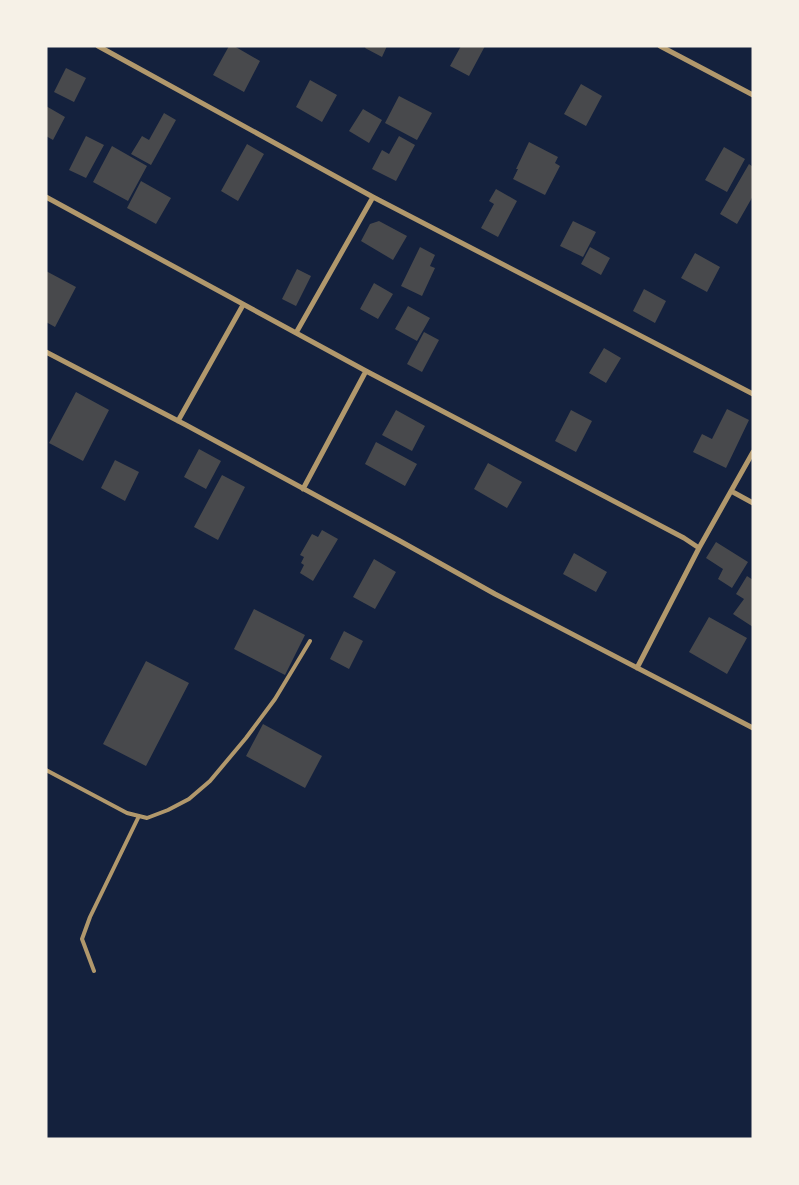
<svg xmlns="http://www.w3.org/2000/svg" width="799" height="1185" viewBox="0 0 799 1185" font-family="'Space Grotesk',sans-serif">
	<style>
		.building { fill: #48494c }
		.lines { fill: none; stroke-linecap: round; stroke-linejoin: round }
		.service { stroke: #b1986c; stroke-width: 4 }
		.minor { stroke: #b1986c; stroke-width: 5 }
	</style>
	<rect width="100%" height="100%" fill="#14213d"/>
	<path class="building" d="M 229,46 L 234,46 L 260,61 L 244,92 L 213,75 Z
		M 366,46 L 387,46 L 382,57 L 365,48 Z
		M 461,46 L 485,46 L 469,76 L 450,66 Z
		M 66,68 L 86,78 L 74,102 L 54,92 Z
		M 310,80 L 337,95 L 322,122 L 296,107 Z
		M 581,84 L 602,96 L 586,126 L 564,114 Z
		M 399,96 L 432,113 L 417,140 L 385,123 Z
		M 46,106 L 65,117 L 53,140 L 46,136 Z
		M 363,109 L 382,120 L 369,143 L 349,131 Z
		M 164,113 L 176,120 L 151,165 L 131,154 L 142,136 L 149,140 Z
		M 86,136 L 104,145 L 86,178 L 69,170 Z
		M 399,136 L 415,145 L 396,181 L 372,169 L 382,150 L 389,154 Z
		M 529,142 L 558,157 L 555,163 L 560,166 L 545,195 L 513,179 L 518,169 L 516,169 Z
		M 247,144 L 264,154 L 238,201 L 221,191 Z
		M 112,146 L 147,166 L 128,201 L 93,182 Z
		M 724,147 L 745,159 L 727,192 L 705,180 Z
		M 749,164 L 753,167 L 753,196 L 737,224 L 720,214 Z
		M 141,181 L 171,198 L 156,224 L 127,208 Z
		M 496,189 L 517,201 L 498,237 L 481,228 L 494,204 L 489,201 Z
		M 379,221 L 407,236 L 393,260 L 361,241 L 370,224 Z
		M 573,221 L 596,232 L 583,257 L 560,246 Z
		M 420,247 L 435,255 L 430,266 L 435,268 L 422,296 L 401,286 Z
		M 590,247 L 610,258 L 601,275 L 581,264 Z
		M 695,253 L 720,267 L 707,292 L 681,278 Z
		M 297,269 L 311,276 L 296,306 L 282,299 Z
		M 46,271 L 76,287 L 55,327 L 46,322 Z
		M 374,283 L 393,294 L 378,319 L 360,309 Z
		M 644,289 L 666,301 L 655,323 L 633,311 Z
		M 408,306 L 430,318 L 417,341 L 395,329 Z
		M 424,332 L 439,340 L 422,372 L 407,364 Z
		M 604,348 L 621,358 L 606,383 L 589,373 Z
		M 76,392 L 109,410 L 83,461 L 49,443 Z
		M 727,409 L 749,420 L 726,468 L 693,452 L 702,434 L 712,439 Z
		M 396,410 L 425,426 L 412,451 L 382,435 Z
		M 571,410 L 592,421 L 576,452 L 555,441 Z
		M 376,442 L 417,464 L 405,486 L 365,464 Z
		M 199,449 L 221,461 L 206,489 L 184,477 Z
		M 115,460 L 139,472 L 125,501 L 101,488 Z
		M 488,463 L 522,482 L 507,508 L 474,489 Z
		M 222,475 L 245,487 L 218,540 L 194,527 Z
		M 322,530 L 338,539 L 313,581 L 300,573 L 304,565 L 301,563 L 304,557 L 300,555 L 312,534 L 318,537 Z
		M 716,542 L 748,562 L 732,588 L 718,579 L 723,569 L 706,558 Z
		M 574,553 L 607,572 L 596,592 L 563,574 Z
		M 374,559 L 396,572 L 375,609 L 353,597 Z
		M 747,576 L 753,580 L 753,627 L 733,614 L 744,599 L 736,594 Z
		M 254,609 L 305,635 L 285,675 L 234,649 Z
		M 709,617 L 747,638 L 727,674 L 689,652 Z
		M 344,631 L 363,641 L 349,669 L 330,659 Z
		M 146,661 L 189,683 L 146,766 L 103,744 Z
		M 263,724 L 322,756 L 305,788 L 246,756 Z"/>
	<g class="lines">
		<path class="service" d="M 46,770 L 127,813 L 147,818 L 168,810 L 189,799 L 210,781 L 246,738 L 275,699 L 310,641
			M 94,971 L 82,939 L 90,917 L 139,816"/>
		<path class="minor" d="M 98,46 L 373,197 L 753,394
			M 660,46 L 753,95
			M 46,197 L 366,371 L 684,538 L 699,548
			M 296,333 L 373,197
			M 46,352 L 186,425 L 400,541 L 495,594 L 753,728
			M 178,421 L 243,305
			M 303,489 L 366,371
			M 731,491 L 753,503
			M 637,668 L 699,548 L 753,452"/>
	</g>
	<rect width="799" height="1185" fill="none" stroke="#f6f1e7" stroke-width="95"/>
</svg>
